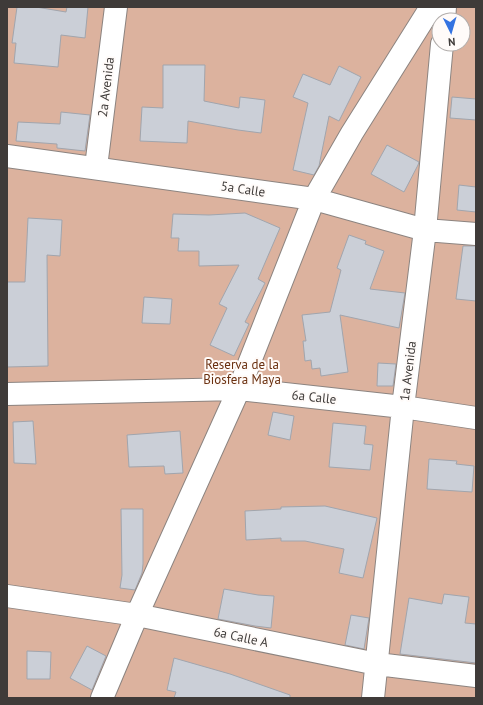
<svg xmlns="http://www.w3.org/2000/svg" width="483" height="705" viewBox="0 0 483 705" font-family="'PT Sans',sans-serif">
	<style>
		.green { fill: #dcb29e; fill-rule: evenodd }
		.building { fill: #cbcfd7; stroke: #a1a5ad }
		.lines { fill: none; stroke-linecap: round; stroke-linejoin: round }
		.minor-casing { stroke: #8c8480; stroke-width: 24 }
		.minor { stroke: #fff; stroke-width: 22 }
		.labels { text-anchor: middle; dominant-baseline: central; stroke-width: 4; stroke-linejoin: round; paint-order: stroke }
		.street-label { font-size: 13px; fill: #3f3b39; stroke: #fffbf9 }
		.park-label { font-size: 13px; fill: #6b3111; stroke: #fffbf9 }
	</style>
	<rect width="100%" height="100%" fill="#f6ece8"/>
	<path class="green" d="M 7,7 L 476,7 L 476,698 L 7,698 ZM 439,20 L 463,20 L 463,44 L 439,44 Z"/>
	<path class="building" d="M 17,7 L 36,7 L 66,12 L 67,7 L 88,7 L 85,38 L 61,35 L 58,67 L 14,63 L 16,43 L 12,43 Z
		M 163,65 L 205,65 L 204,101 L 239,108 L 240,97 L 265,100 L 261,133 L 238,130 L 188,121 L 187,143 L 140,141 L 142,107 L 163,108 Z
		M 339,66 L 361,77 L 339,121 L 329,116 L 319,166 L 314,175 L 293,170 L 308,103 L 293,97 L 303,74 L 330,85 Z
		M 452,97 L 476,99 L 476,120 L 450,118 Z
		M 61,112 L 90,115 L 85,151 L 57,148 L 57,144 L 16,141 L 18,122 L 60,124 Z
		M 387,145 L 419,162 L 418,165 L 404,192 L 371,174 Z
		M 459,185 L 476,187 L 476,212 L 457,210 Z
		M 245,213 L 280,228 L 258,279 L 265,283 L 245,322 L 249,324 L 234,356 L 210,345 L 227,308 L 219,304 L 239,265 L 199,266 L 199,251 L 178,251 L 179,238 L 171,238 L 173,214 L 209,215 Z
		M 28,218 L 62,220 L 60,256 L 47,255 L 48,366 L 7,367 L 7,282 L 25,282 Z
		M 349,235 L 366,241 L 365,244 L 384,251 L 370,289 L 405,293 L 399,328 L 340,315 L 348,372 L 321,376 L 320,368 L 312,369 L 311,360 L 305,361 L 303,341 L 306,341 L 302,315 L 330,312 L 341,270 L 337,268 Z
		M 463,246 L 476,246 L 476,301 L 456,299 Z
		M 144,297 L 172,299 L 170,324 L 142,323 Z
		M 378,363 L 396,364 L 393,386 L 377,386 Z
		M 273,412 L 294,416 L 290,440 L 268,435 Z
		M 33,421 L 36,464 L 14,463 L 13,422 Z
		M 333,423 L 366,426 L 364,444 L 373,445 L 370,470 L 329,467 Z
		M 180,431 L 183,473 L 165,474 L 164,466 L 129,467 L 127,435 Z
		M 429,459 L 457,461 L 456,464 L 474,466 L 472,492 L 427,489 Z
		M 325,506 L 377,518 L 363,578 L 339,573 L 344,549 L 305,541 L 281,541 L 281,538 L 246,540 L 245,511 L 281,509 L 281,507 Z
		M 121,509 L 143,509 L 143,564 L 142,573 L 135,590 L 120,588 L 122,575 Z
		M 224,589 L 258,595 L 274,596 L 271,628 L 255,626 L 218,619 Z
		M 444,594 L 469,597 L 465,623 L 476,624 L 476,663 L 400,654 L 409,598 L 442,604 Z
		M 351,615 L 369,618 L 364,649 L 345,645 Z
		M 87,646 L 106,656 L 92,690 L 70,678 Z
		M 27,651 L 51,652 L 50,679 L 27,679 Z
		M 174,658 L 230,674 L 290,695 L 290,698 L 174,698 L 176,692 L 167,690 Z"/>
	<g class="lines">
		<defs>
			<path id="minor" d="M 444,20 L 445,7
				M 7,156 L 314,199 L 425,230 L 476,234
				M 96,167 L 116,7
				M 7,394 L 239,389 L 403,407 L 476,418
				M 7,596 L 137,615 L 377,664 L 476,676
				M 102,698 L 137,615 L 239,389 L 314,199 L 352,133 L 431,7
				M 373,698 L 403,407 L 425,230 L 442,44"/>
		</defs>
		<use href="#minor" class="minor-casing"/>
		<use href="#minor" class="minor"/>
	</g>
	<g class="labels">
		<g class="street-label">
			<text transform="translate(106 87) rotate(-83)">2a Avenida</text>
			<text transform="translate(243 189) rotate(8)">5a Calle</text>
			<text transform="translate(408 371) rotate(-83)">1a Avenida</text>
			<text transform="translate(314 397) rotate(6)">6a Calle</text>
			<text transform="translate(241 637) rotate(12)">6a Calle A</text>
		</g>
		<g class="park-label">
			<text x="242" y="364">Reserva de la<tspan x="242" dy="15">Biosfera Maya</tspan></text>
		</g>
	</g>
	<rect width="483" height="705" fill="none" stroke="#3f3b39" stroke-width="16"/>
	<g transform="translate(451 32) rotate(175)"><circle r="19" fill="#fffbf9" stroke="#b2aeac"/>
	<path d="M0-3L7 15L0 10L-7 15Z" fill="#3473e1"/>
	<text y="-6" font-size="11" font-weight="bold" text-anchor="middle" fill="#3f3b39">N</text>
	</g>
</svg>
